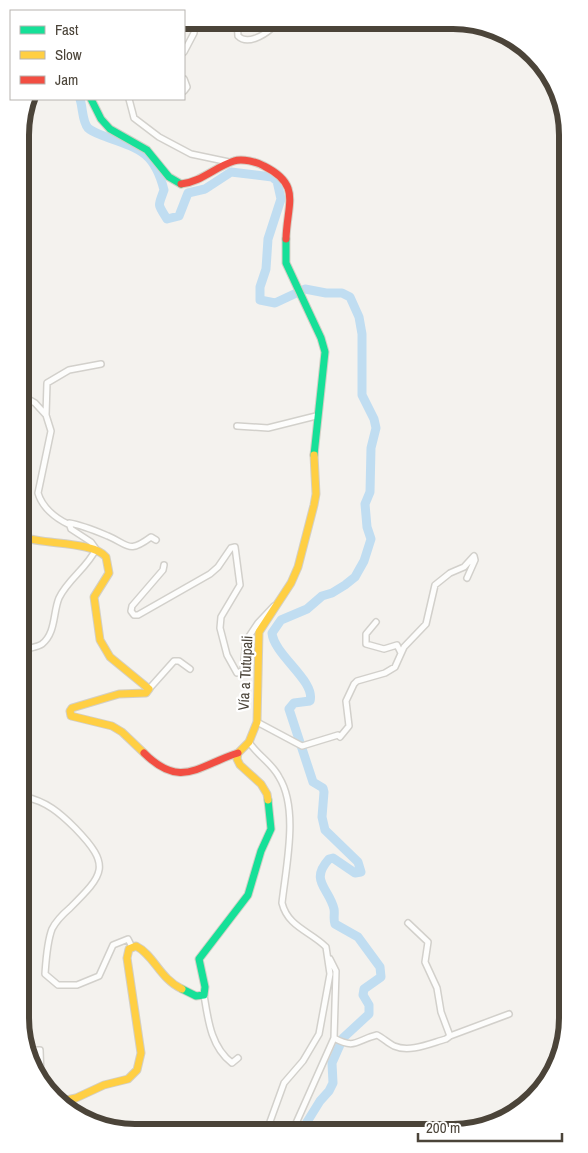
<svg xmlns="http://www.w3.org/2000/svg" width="588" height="1153" viewBox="0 0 588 1153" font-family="'Archivo Narrow',sans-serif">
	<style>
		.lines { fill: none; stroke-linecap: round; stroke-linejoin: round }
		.river { stroke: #c0ddf1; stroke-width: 9 }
		.street-casing { stroke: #d2d0cb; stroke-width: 8 }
		.fast-casing { stroke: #d3cfc5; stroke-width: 9 }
		.slow-casing { stroke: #d3cfc5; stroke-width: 9 }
		.jam-casing { stroke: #d3cfc5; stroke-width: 9 }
		.street { stroke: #fdfdfc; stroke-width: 5 }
		.fast { stroke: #16e098; stroke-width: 7 }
		.slow { stroke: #ffcf43; stroke-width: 7 }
		.jam { stroke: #f24e42; stroke-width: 7 }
		.labels { text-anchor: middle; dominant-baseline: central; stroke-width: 4.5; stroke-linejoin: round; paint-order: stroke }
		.street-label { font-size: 15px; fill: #4b4439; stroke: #fff }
		.rim { fill: none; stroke: #4b4439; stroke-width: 6 }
	</style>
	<rect width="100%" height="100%" fill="#f4f2ee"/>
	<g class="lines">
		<path class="river" d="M 80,99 C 83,108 82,121 88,128 C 93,133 103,135 109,138 C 141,149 155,154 164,190 C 158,207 157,203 167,219 L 179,216 L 188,193 L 205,189 L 231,172 L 272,177 L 277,181 L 281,199 L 268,239 L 266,269 L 260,287 L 260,300 L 275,303 L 305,289 L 326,293 L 342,293 L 350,297 L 359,317 L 362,334 L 362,395 L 374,419 L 376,428 L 371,448 L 370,492 L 365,504 L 367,527 L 371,539 L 364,561 L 355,577 L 345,585 L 332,593 L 322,596 L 307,609 L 281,620 L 272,633 C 274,655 316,681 310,701 L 294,703 L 289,709 L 313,782 L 323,788 L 324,792 L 322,817 L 325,830 L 358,862 L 361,872 L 355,873 L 333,858 L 329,859 C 309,881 329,888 334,909 C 335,914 333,919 335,924 L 358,937 L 380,967 L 381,977 L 364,989 L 363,995 L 369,1005 L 369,1014 L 343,1038 L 332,1063 L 333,1083 L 329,1091 L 320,1101 L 302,1130"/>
		<defs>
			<path id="street" d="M 237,21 L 238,36 C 247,45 263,36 272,28 L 270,21
				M 184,52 L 194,33 L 195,20
				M 184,79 L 187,87 L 184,91
				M 129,99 L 134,118 L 159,137 L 191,154 L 229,162
				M 22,354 L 24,375 L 22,383
				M 22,393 L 23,396 L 35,403 L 46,415
				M 237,426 L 268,428 L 316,416
				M 68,524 C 55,518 42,507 38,493 L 51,431 L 46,415 L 47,383 L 69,370 L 101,364
				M 164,565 L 163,570 L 132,606 L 131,611 L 134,615 L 138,615 L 210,574 L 218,567 L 231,548 L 235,547 L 240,585 L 221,617 L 220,628 L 227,655 L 237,673 L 243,671 L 246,641 L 258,623 L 274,606
				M 376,622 L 366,634 L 366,644 L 384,649 L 397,645 L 401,653
				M 24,650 C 29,648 38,647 42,644 C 56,633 53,612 59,598 C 68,579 87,568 96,549 L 91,542 L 71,529 L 69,523 C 82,525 96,531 108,536 C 129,545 128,554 151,537 L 156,540
				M 149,689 L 174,661 L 179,661 L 190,669
				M 257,722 L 302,746 L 338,735 L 340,737 L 349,726 L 346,701 L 354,684 L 357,681 L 385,673 L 395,667 L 404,647 L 426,624 L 435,585 L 450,573 L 464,567 L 474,556 L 475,560 L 467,578
				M 249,742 C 257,755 272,763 279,777 C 299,809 286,866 282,903 C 288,927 310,931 326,947 L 330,974 L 319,1034 L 303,1061 L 284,1083 L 267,1130
				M 25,797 C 46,801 60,813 75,828 C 112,866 104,874 70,908 C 63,914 56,921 52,929 C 47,942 46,960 45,974 L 58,985 L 77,985 L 99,976 L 113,945 L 128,939 L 132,947
				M 330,959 L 336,971 L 334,1038 C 356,1050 356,1040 377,1035 C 383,1038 388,1043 394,1046 C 410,1053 431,1043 446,1039 L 450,1036 L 441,1012 L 437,988 L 425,962 L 428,942 L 408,923
				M 204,995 C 208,1020 211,1047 232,1063 L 238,1058
				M 450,1036 L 509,1014
				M 26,1050 L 40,1050 L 41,1078
				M 62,1101 L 67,1108
				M 293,1130 L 334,1038"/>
			<path id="fast" d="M 91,99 L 101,119 L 110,129 L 147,150 L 169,177 L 181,184
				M 286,239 L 286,263 L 321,338 L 325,352 L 314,455
				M 182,989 L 196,996 L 204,995 L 205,987 L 199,959 L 248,895 L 261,851 L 271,829 L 268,800"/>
			<path id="slow" d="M 23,537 C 44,545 93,541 106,557 L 109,573 L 94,597 L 100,640 L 110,657 L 149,689 L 146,693 L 119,694 L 72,708 L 70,711 L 71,716 L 112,726 L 122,732 L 144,753
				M 268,800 L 267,794 L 261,784 L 240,765 L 237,759 L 238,753 L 249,742 L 257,722 L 259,632 L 291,583 L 298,567 L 314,505 L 316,494 L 314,455
				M 57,1102 L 76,1098 L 104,1085 L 128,1079 L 137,1070 L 141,1053 L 127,958 L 129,949 L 136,946 C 154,955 160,979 182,989"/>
			<path id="jam" d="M 181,184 C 201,182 215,167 234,161 C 242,158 257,162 264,166 C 302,185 287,203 286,239
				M 144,753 C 181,790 199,765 238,753"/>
		</defs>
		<use href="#street" class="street-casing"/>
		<use href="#fast" class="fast-casing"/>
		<use href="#slow" class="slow-casing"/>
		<use href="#jam" class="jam-casing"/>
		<use href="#street" class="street"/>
		<use href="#fast" class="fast"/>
		<use href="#slow" class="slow"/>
		<use href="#jam" class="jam"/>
	</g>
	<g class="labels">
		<g class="street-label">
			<text transform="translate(245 673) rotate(-87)">Vía a Tutupali</text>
		</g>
	</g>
	<path d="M0 0H588V1153H0ZM135 29H453A106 106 0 0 1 559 135V1018A106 106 0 0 1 453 1124H135A106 106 0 0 1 29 1018V135A106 106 0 0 1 135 29Z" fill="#fff" fill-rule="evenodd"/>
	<path class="rim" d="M135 29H453A106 106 0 0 1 559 135V1018A106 106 0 0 1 453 1124H135A106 106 0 0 1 29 1018V135A106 106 0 0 1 135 29Z"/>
	<rect x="10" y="10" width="175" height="90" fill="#ffffff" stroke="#b7b4b0"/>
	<rect x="20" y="26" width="25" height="8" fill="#16e098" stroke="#b7b4b0"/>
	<text x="55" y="35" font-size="15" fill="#4b4439">Fast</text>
	<rect x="20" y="51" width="25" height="8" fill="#ffcf43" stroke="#b7b4b0"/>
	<text x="55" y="60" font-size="15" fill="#4b4439">Slow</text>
	<rect x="20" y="76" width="25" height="8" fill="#f24e42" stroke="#b7b4b0"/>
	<text x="55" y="85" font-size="15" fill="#4b4439">Jam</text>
	<path d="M418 1133v8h144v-8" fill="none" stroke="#4b4439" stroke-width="2.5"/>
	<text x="426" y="1133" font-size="15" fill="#4b4439" stroke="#ffffff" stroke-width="4" paint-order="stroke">200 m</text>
</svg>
